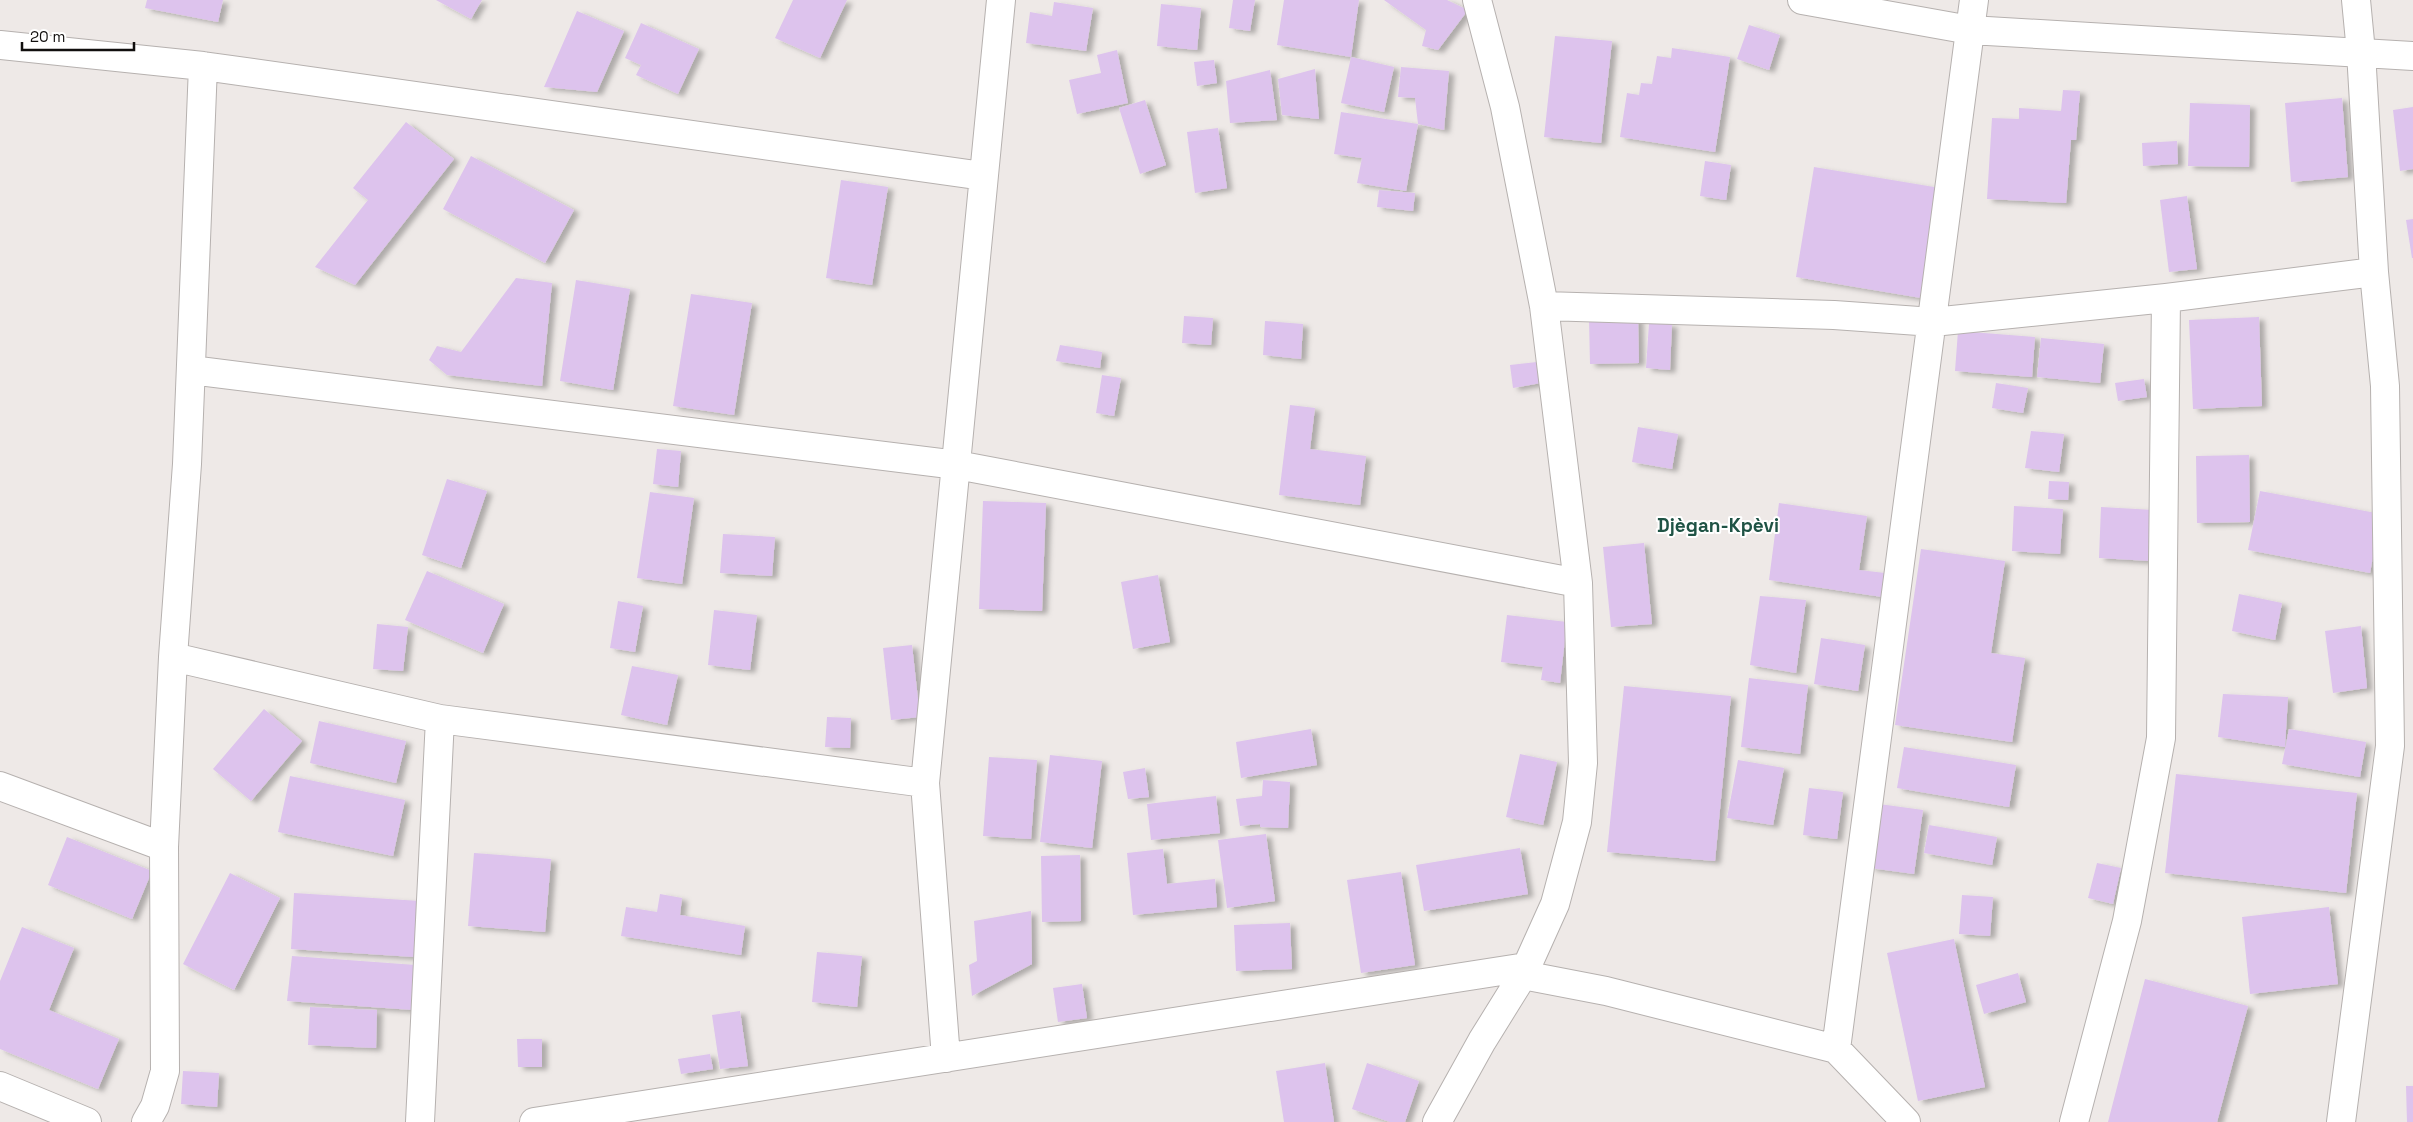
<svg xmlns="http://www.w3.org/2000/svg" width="2413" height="1122" viewBox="0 0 2413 1122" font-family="'Space Grotesk',sans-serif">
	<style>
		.building { fill: #ddc3ed; filter: url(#shadow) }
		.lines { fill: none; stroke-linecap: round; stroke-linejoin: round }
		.minor-casing { stroke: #b6b1af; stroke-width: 30 }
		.minor { stroke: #fff; stroke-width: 28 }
		.labels { text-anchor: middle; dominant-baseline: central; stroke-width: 4; stroke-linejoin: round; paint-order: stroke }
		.neighbourhood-label { font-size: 19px; font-weight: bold; fill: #1f5345; stroke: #fff }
	</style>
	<defs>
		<filter id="shadow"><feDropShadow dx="5.5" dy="3" stdDeviation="2.5" flood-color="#0004"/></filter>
	</defs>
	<rect width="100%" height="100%" fill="#eee9e7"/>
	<path class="building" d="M 147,0 L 223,0 L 218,22 L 145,8 Z
		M 436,0 L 482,0 L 471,19 Z
		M 793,0 L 847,0 L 820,58 L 775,38 Z
		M 1233,0 L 1255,0 L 1250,31 L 1229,28 Z
		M 1284,0 L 1359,0 L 1351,57 L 1277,45 Z
		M 1384,0 L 1447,0 L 1468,10 L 1438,50 L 1422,46 L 1426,30 Z
		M 1054,2 L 1093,8 L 1086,51 L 1026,43 L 1030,12 L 1052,16 Z
		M 1161,4 L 1201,8 L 1197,50 L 1157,46 Z
		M 577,11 L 624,31 L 597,92 L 544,87 Z
		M 641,23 L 699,49 L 678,94 L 636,75 L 641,65 L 625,58 Z
		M 1749,25 L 1780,35 L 1769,70 L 1737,59 Z
		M 1555,36 L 1612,41 L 1601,143 L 1544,137 Z
		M 1672,48 L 1730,57 L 1715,152 L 1620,137 L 1627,93 L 1639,95 L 1641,83 L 1652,84 L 1657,56 L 1671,58 Z
		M 1117,50 L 1128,103 L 1077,114 L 1069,80 L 1101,73 L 1097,55 Z
		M 1351,57 L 1394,67 L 1384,112 L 1341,103 Z
		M 1214,60 L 1217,83 L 1197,86 L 1194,62 Z
		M 1401,67 L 1449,71 L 1444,130 L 1418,124 L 1415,98 L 1398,97 Z
		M 1315,69 L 1319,119 L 1282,115 L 1278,79 Z
		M 1270,70 L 1277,120 L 1230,123 L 1226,81 Z
		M 2063,90 L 2080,91 L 2076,140 L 2071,140 L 2066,203 L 1987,199 L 1992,118 L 2019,119 L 2019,108 L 2061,111 Z
		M 2342,98 L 2348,177 L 2291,182 L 2285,103 Z
		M 1145,100 L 1166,165 L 1140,174 L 1119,108 Z
		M 2190,103 L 2250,105 L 2249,167 L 2188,166 Z
		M 2413,107 L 2413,169 L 2400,171 L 2393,110 Z
		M 1341,112 L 1418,124 L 1406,191 L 1357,183 L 1362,158 L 1334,154 Z
		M 406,122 L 454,159 L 355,285 L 315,267 L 368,200 L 353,188 Z
		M 1218,128 L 1227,188 L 1195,193 L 1187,132 Z
		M 2177,141 L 2178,164 L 2143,166 L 2142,143 Z
		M 471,156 L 574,210 L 545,263 L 443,209 Z
		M 1705,161 L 1731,165 L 1726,200 L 1700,196 Z
		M 1814,167 L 1940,188 L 1921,298 L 1796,277 Z
		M 841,180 L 888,187 L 872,285 L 826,278 Z
		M 1379,190 L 1415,193 L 1413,211 L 1377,207 Z
		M 2187,196 L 2197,269 L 2169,272 L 2160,200 Z
		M 2413,219 L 2413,258 L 2412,258 L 2406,220 Z
		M 516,278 L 552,283 L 542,386 L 447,375 L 429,360 L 437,346 L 461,352 Z
		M 576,280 L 630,289 L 613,390 L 560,381 Z
		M 691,294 L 752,303 L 734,415 L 673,406 Z
		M 1184,316 L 1213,318 L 1211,345 L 1182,343 Z
		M 1638,317 L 1639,363 L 1590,364 L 1589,319 Z
		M 2259,317 L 2262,406 L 2193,409 L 2189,320 Z
		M 1265,321 L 1303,324 L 1301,359 L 1263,355 Z
		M 1649,323 L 1672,324 L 1670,370 L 1646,368 Z
		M 1958,331 L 2035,337 L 2032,377 L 1955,371 Z
		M 2041,338 L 2104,344 L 2100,383 L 2037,377 Z
		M 1060,345 L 1102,352 L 1100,368 L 1056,361 Z
		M 1537,362 L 1541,383 L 1513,388 L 1510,365 Z
		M 1102,375 L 1121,378 L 1114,416 L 1096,413 Z
		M 2144,379 L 2147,397 L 2118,401 L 2115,383 Z
		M 1996,383 L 2028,388 L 2023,413 L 1992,408 Z
		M 1290,405 L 1315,408 L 1310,449 L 1366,456 L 1360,505 L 1279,495 Z
		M 1638,427 L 1678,434 L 1672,469 L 1632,462 Z
		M 2031,431 L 2064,434 L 2059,472 L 2025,468 Z
		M 657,449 L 681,451 L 678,487 L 653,484 Z
		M 2249,455 L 2250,522 L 2197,523 L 2196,456 Z
		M 447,479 L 487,491 L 461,568 L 422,555 Z
		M 2049,481 L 2069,482 L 2068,500 L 2048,499 Z
		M 2260,491 L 2381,514 L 2370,573 L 2248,550 Z
		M 650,492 L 694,498 L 682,584 L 637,578 Z
		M 983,501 L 1046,503 L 1042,611 L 979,609 Z
		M 1779,503 L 1867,516 L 1859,570 L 1885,573 L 1882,597 L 1769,580 Z
		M 2014,506 L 2063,509 L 2060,554 L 2012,551 Z
		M 2101,507 L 2154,510 L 2150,561 L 2099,558 Z
		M 723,534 L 775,537 L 772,576 L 720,573 Z
		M 1644,543 L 1652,624 L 1611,627 L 1603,547 Z
		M 1921,549 L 2005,561 L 1991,653 L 2025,658 L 2012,742 L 1895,725 Z
		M 427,571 L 504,604 L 483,653 L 405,620 Z
		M 1158,575 L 1170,642 L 1133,649 L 1121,582 Z
		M 2239,594 L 2282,603 L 2275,640 L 2232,631 Z
		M 1760,596 L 1806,600 L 1796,673 L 1750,665 Z
		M 618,601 L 643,606 L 635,652 L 610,648 Z
		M 714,610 L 757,615 L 750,670 L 708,665 Z
		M 1507,615 L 1567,622 L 1560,683 L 1541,680 L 1543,667 L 1501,662 Z
		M 377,624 L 408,627 L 403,671 L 373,669 Z
		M 2361,626 L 2367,688 L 2333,693 L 2325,631 Z
		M 1821,638 L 1865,645 L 1858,691 L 1814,684 Z
		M 912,645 L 920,717 L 891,720 L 883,648 Z
		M 632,666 L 678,675 L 667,725 L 621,715 Z
		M 1749,678 L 1808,685 L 1800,754 L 1741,747 Z
		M 1624,686 L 1731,696 L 1715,861 L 1607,852 Z
		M 2223,694 L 2288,697 L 2285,747 L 2218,737 Z
		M 264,709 L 302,741 L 251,801 L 213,769 Z
		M 827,717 L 851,718 L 850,748 L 825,747 Z
		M 319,721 L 406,741 L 396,783 L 310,763 Z
		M 1311,729 L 1317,765 L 1241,778 L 1236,742 Z
		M 2289,729 L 2366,742 L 2360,777 L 2282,764 Z
		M 1904,747 L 2016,765 L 2009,807 L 1897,788 Z
		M 1520,754 L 1557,762 L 1543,825 L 1506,817 Z
		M 1050,755 L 1102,761 L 1092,848 L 1040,842 Z
		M 989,757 L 1037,760 L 1031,839 L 983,836 Z
		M 1738,760 L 1784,768 L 1773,825 L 1727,818 Z
		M 1145,768 L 1149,797 L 1128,799 L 1123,772 Z
		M 2176,774 L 2357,793 L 2346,893 L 2165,873 Z
		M 290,776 L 405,800 L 393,856 L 278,832 Z
		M 1263,780 L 1290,782 L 1288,828 L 1260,827 L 1260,824 L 1240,826 L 1236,799 L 1262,796 Z
		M 1809,788 L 1843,792 L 1837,839 L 1803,835 Z
		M 1216,796 L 1220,833 L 1151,840 L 1147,804 Z
		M 1879,804 L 1923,810 L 1914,874 L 1870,868 Z
		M 1929,825 L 1997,837 L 1992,865 L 1924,853 Z
		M 1266,834 L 1275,901 L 1227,908 L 1218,840 Z
		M 67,837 L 152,871 L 132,919 L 48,885 Z
		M 1520,848 L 1528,894 L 1424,911 L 1416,865 Z
		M 1163,849 L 1167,884 L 1215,879 L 1217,907 L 1133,915 L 1127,853 Z
		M 474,853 L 551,859 L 545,932 L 468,926 Z
		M 1080,855 L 1081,921 L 1042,922 L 1041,856 Z
		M 2097,863 L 2121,868 L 2113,904 L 2088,898 Z
		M 1401,872 L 1415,965 L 1361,973 L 1347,880 Z
		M 230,873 L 280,898 L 234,990 L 183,964 Z
		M 294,893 L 420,901 L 414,957 L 291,949 Z
		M 660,894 L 682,898 L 680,915 L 745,926 L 741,955 L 621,936 L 626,907 L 657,912 Z
		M 1962,895 L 1993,897 L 1990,936 L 1959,934 Z
		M 2329,907 L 2338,984 L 2250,994 L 2242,917 Z
		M 1031,911 L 1032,964 L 972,996 L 969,965 L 977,961 L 974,921 Z
		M 1290,923 L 1292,969 L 1236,971 L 1234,925 Z
		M 22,927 L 74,948 L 49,1010 L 119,1039 L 98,1089 L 0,1049 L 0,981 Z
		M 1954,939 L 1985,1087 L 1918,1101 L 1887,953 Z
		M 817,952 L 862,956 L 857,1007 L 812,1002 Z
		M 292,956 L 416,965 L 413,1010 L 287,1001 Z
		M 2018,973 L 2026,1002 L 1984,1014 L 1976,985 Z
		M 2145,979 L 2248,1006 L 2217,1122 L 2108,1122 Z
		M 1082,984 L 1087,1018 L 1058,1022 L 1053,988 Z
		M 310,1007 L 377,1010 L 376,1048 L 308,1045 Z
		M 740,1011 L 748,1066 L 720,1069 L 712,1015 Z
		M 517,1039 L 542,1039 L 542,1067 L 518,1067 Z
		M 710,1054 L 713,1069 L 681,1074 L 678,1059 Z
		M 1325,1063 L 1334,1122 L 1284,1122 L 1276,1071 Z
		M 1367,1063 L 1419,1081 L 1405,1122 L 1390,1122 L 1352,1109 Z
		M 183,1071 L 219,1073 L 217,1107 L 181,1104 Z
		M 2406,1086 L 2413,1086 L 2413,1122 L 2407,1122 Z"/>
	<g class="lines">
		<defs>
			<path id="minor" d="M 1802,0 L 1970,30 L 2413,56
				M 0,45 L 203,66 L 983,176
				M 1544,306 L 1834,315 L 1933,322 L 2166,298 L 2374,272
				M 191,370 L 957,465 L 1578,583
				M 173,657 L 440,719 L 925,783
				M 0,786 L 164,847
				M 1523,975 L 1606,991 L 1836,1049 L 1906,1122
				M 1836,1049 L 1974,0
				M 946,1058 L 925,783 L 1001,0
				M 0,1086 L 87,1122
				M 146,1122 L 155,1106 L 165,1071 L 164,847 L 173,657 L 187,464 L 203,66
				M 420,1122 L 440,719
				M 534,1122 L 1526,967
				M 1437,1122 L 1482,1041 L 1523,975 L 1555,904 L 1577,822 L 1583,763 L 1578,583 L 1544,306 L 1505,107 L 1477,0
				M 2074,1122 L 2127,921 L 2161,738 L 2166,298
				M 2341,1122 L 2390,746 L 2385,386 L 2374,272 L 2361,52 L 2356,0"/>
		</defs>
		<use href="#minor" class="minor-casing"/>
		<use href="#minor" class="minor"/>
	</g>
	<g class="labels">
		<g class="neighbourhood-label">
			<text x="1718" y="525">Djègan-Kpèvi</text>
		</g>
	</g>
	<path d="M22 42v8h112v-8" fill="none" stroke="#110f0e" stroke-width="2.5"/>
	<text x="30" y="42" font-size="15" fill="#110f0e" stroke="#ffffff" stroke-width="4" paint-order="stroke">20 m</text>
</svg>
